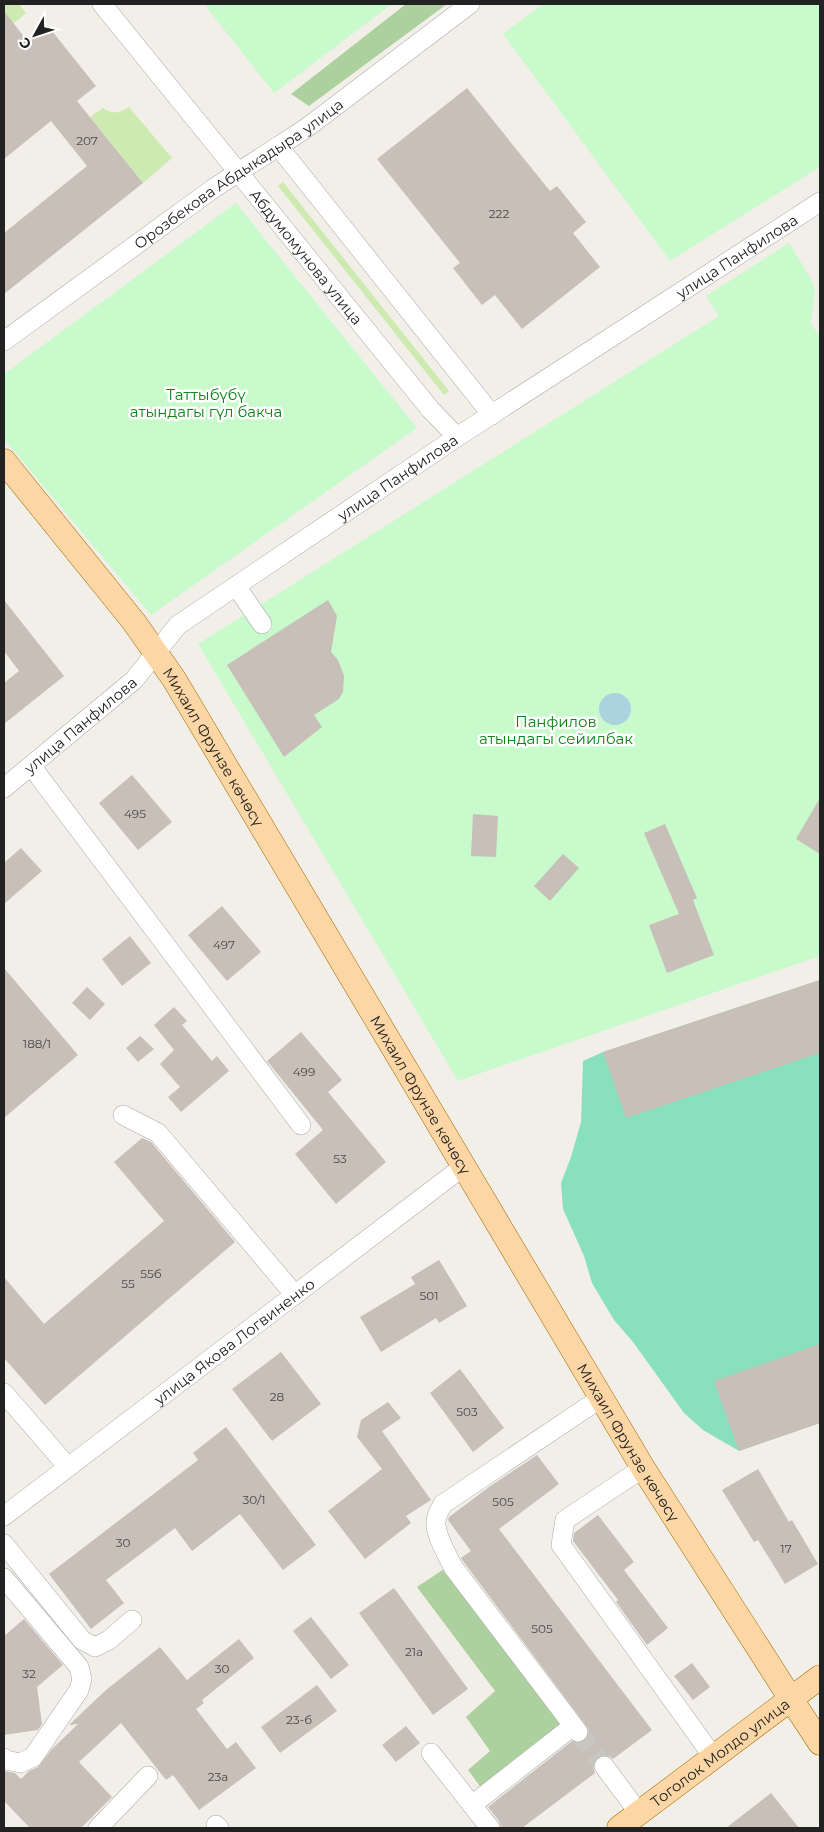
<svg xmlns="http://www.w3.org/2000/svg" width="824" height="1832" viewBox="0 0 824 1832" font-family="Montserrat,sans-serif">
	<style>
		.grass { fill: #cdebb0 }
		.forest { fill: #add19e }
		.park { fill: #c8facc }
		.pitch { fill: #88e0be }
		.water { fill: #aad3df }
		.building { fill: #c7bfb8 }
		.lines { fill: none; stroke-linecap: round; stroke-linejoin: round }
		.minor-tunnel { stroke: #c8c6c1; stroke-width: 19; stroke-dasharray: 19 9; stroke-linecap: butt }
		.minor-casing { stroke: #a9a9a9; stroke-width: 20 }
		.major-casing { stroke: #a06b00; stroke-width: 25 }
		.minor { stroke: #fff; stroke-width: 19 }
		.major { stroke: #fcd6a4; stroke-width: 24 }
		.labels { text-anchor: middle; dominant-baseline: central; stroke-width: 5; stroke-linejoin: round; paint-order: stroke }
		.number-label { font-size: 12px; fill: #4b4948 }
		.street-label { font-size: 15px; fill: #222; stroke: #fff }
		.park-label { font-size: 15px; fill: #0c8416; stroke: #fff }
	</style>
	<rect width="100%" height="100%" fill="#f2efe9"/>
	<path class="grass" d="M 4,4 L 19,4 L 26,13 L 13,24 L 4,12 Z
		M 129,107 L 172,158 L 143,183 L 90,117 L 103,108 C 113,115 118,113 129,107 Z
		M 283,182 L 449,391 L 444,395 L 278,186 Z"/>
	<path class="forest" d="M 406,4 L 447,4 L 309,106 L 291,94 Z
		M 447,1567 L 566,1724 L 482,1789 L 468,1770 L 490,1751 L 466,1717 L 495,1691 L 417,1587 Z"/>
	<path class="park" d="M 204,4 L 392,4 L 274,93 Z
		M 543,4 L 820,4 L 820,167 L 670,261 L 503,34 Z
		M 236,203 L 417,428 L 151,615 L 4,439 L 4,374 Z
		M 789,243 L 810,277 L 815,290 L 811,324 L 820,336 L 820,956 L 458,1081 L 198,644 L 719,316 L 706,296 Z"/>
	<path class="pitch" d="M 820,980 L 820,1423 L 739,1451 L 703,1430 L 684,1413 L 633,1342 L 614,1320 L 592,1283 L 584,1256 L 563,1209 L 561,1183 L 571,1157 L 581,1122 L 583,1061 L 603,1052 Z"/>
	<path class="water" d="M599 709a16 16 0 1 1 32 0a16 16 0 1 1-32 0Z"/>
	<path class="building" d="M 4,11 L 28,42 L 48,26 L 96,86 L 77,101 L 143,183 L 4,294 L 4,233 L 87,166 L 51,121 L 4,159 Z
		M 467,88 L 550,191 L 557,186 L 586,222 L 573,233 L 600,267 L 522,329 L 495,295 L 482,305 L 453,268 L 460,263 L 377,159 Z
		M 4,600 L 64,676 L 4,724 L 4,683 L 19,671 L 4,651 Z
		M 328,600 L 337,616 L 331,652 L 338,660 L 344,676 L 343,692 L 339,699 L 314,715 L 322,727 L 284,757 L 227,665 Z
		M 132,775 L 172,822 L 138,850 L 99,803 Z
		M 820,798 L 820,854 L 796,839 Z
		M 473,814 L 498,816 L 496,857 L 471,856 Z
		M 665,824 L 697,898 L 693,900 L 714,955 L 667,973 L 649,925 L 679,914 L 644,833 Z
		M 21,848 L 42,871 L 4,904 L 4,863 Z
		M 563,854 L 579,868 L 550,901 L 534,886 Z
		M 222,906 L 261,952 L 227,981 L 188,935 Z
		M 130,936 L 151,963 L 122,986 L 102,959 Z
		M 4,968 L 78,1055 L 4,1118 Z
		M 820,980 L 820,1053 L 626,1118 L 603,1052 Z
		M 87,987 L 105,1004 L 90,1020 L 72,1003 Z
		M 174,1007 L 187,1021 L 182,1025 L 212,1061 L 217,1056 L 229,1071 L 181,1112 L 168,1097 L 180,1087 L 160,1064 L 174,1050 L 154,1025 Z
		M 301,1032 L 342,1080 L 328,1092 L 386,1162 L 336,1204 L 295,1154 L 323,1130 L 267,1061 Z
		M 140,1036 L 154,1049 L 138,1062 L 126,1048 Z
		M 142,1138 L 151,1142 L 235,1242 L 45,1405 L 4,1358 L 4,1277 L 44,1324 L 164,1221 L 114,1162 Z
		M 439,1260 L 467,1306 L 439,1323 L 436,1318 L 381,1352 L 360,1317 L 415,1284 L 411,1277 Z
		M 820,1344 L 820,1423 L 739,1451 L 714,1381 Z
		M 281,1352 L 321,1404 L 272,1441 L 232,1389 Z
		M 460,1369 L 504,1428 L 473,1452 L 430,1393 Z
		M 388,1402 L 401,1418 L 382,1431 L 431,1500 L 406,1516 L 411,1523 L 365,1559 L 328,1511 L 382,1469 L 357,1437 L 361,1420 Z
		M 226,1427 L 316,1545 L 283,1570 L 240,1514 L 192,1551 L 175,1528 L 106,1580 L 124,1603 L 91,1629 L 49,1574 L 198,1460 L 193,1453 Z
		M 537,1455 L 559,1484 L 499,1529 L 652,1730 L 613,1759 L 609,1756 L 603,1755 L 597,1757 L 593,1767 L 595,1773 L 522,1828 L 501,1828 L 499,1821 L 488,1807 L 572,1741 L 579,1743 L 585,1741 L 588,1736 L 589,1730 L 463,1561 L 461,1558 L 471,1551 L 448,1520 L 449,1517 L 489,1487 Z
		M 758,1469 L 789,1522 L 792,1520 L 818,1564 L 785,1584 L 758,1540 L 754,1542 L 722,1490 Z
		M 598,1515 L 634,1562 L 624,1570 L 668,1628 L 647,1645 L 616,1602 L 618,1600 L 573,1541 L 574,1533 Z
		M 394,1588 L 468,1689 L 433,1715 L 359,1613 Z
		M 311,1617 L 349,1665 L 331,1679 L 293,1631 Z
		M 24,1619 L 63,1665 L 37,1687 L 42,1724 L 38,1730 L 4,1735 L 4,1636 Z
		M 239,1639 L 254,1658 L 202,1700 L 204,1703 L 196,1709 L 227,1749 L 236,1742 L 256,1768 L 199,1810 L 173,1775 L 166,1780 L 121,1723 L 79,1762 L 112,1797 L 81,1828 L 30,1828 L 4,1801 L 4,1771 L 15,1773 L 21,1779 L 29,1771 L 38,1767 L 52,1749 L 78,1724 L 69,1725 L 106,1690 L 160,1647 L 187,1680 Z
		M 692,1663 L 710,1687 L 693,1700 L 674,1676 Z
		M 317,1685 L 337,1711 L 280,1753 L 261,1727 Z
		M 406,1726 L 420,1743 L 396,1762 L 382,1745 Z
		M 771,1793 L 799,1828 L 726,1828 Z"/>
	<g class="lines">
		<path class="minor-tunnel" d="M 578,1732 L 604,1766"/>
		<defs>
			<g id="minor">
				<path id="s1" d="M 102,4 L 430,409 L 457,437"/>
				<path d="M 278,146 L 492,415"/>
				<path id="s2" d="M 4,341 L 214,188 L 305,129 L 470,4"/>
				<path d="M 236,586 L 262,624"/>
				<path d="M 32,767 L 301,1125"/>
				<path id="s3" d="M 4,788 L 134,680 L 178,625 L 457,437 L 820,202"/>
				<path d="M 123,1115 L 158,1133 L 295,1295"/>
				<path d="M 4,1393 L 68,1467"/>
				<path d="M 643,1468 L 565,1520 L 561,1545 L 714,1758"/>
				<path id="s4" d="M 4,1516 L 464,1166"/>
				<path d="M 4,1544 L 82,1640 L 95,1647 L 109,1640 L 132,1620"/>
				<path d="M 4,1578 L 79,1667 L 82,1679 L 79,1690 L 33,1757 L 20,1763 L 6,1760 L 4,1758"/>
				<path d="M 578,1732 L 453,1567 C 448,1556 435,1535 436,1522 C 436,1516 440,1509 443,1504 L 601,1398"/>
				<path d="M 431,1753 L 490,1828"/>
				<path d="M 604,1766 L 639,1813"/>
				<path d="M 472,1805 L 573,1726"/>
				<path d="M 216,1825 L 219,1828"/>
				<path d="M 98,1828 L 148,1776"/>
			</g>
			<g id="major">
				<path id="s5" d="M 4,461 L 134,622 L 174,679 L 643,1468 L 791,1699 L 820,1743"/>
				<path id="s6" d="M 619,1828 L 820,1677"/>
			</g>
		</defs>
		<use href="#minor" class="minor-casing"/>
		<use href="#major" class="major-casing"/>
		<use href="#minor" class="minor"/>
		<use href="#major" class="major"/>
	</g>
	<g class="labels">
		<g class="number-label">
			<text x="87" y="140">207</text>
			<text x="499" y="213">222</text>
			<text x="135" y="813">495</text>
			<text x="224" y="944">497</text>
			<text x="37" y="1043">188/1</text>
			<text x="304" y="1071">499</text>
			<text x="340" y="1158">53</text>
			<text x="151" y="1273">55б</text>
			<text x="128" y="1283">55</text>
			<text x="429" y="1295">501</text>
			<text x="277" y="1396">28</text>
			<text x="467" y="1411">503</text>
			<text x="254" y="1499">30/1</text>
			<text x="503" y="1501">505</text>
			<text x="123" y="1542">30</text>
			<text x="786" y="1548">17</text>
			<text x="542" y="1628">505</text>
			<text x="414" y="1651">21а</text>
			<text x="222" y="1668">30</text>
			<text x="29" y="1673">32</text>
			<text x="299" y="1719">23-б</text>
			<text x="218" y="1776">23а</text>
		</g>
		<g class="street-label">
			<text stroke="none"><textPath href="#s2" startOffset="288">Орозбекова Абдыкадыра улица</textPath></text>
			<text stroke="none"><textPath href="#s1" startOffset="325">Абдумомунова улица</textPath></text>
			<text stroke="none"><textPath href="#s3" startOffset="909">улица Панфилова</textPath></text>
			<text stroke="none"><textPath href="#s3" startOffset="504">улица Панфилова</textPath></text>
			<text stroke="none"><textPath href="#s3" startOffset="99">улица Панфилова</textPath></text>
			<text stroke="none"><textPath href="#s5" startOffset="355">Михаил Фрунзе көчөсү</textPath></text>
			<text stroke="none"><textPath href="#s5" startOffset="760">Михаил Фрунзе көчөсү</textPath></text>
			<text stroke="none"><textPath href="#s4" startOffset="289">улица Якова Логвиненко</textPath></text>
			<text stroke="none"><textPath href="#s5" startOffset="1165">Михаил Фрунзе көчөсү</textPath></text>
			<text stroke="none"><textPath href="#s6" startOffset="126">Тоголок Молдо улица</textPath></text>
		</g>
		<g class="park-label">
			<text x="206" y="394">Таттыбүбү<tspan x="206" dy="17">атындагы гүл бакча</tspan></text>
			<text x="556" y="721">Панфилов<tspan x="556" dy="17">атындагы сейилбак</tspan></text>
		</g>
	</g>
	<rect width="824" height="1832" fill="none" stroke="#222222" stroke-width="10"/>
	<g transform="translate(35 35) rotate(230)" stroke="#ffffff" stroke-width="4" paint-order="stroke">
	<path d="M0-4L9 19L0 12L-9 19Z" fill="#222222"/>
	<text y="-8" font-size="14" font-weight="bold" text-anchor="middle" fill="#222222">С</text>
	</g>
</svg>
